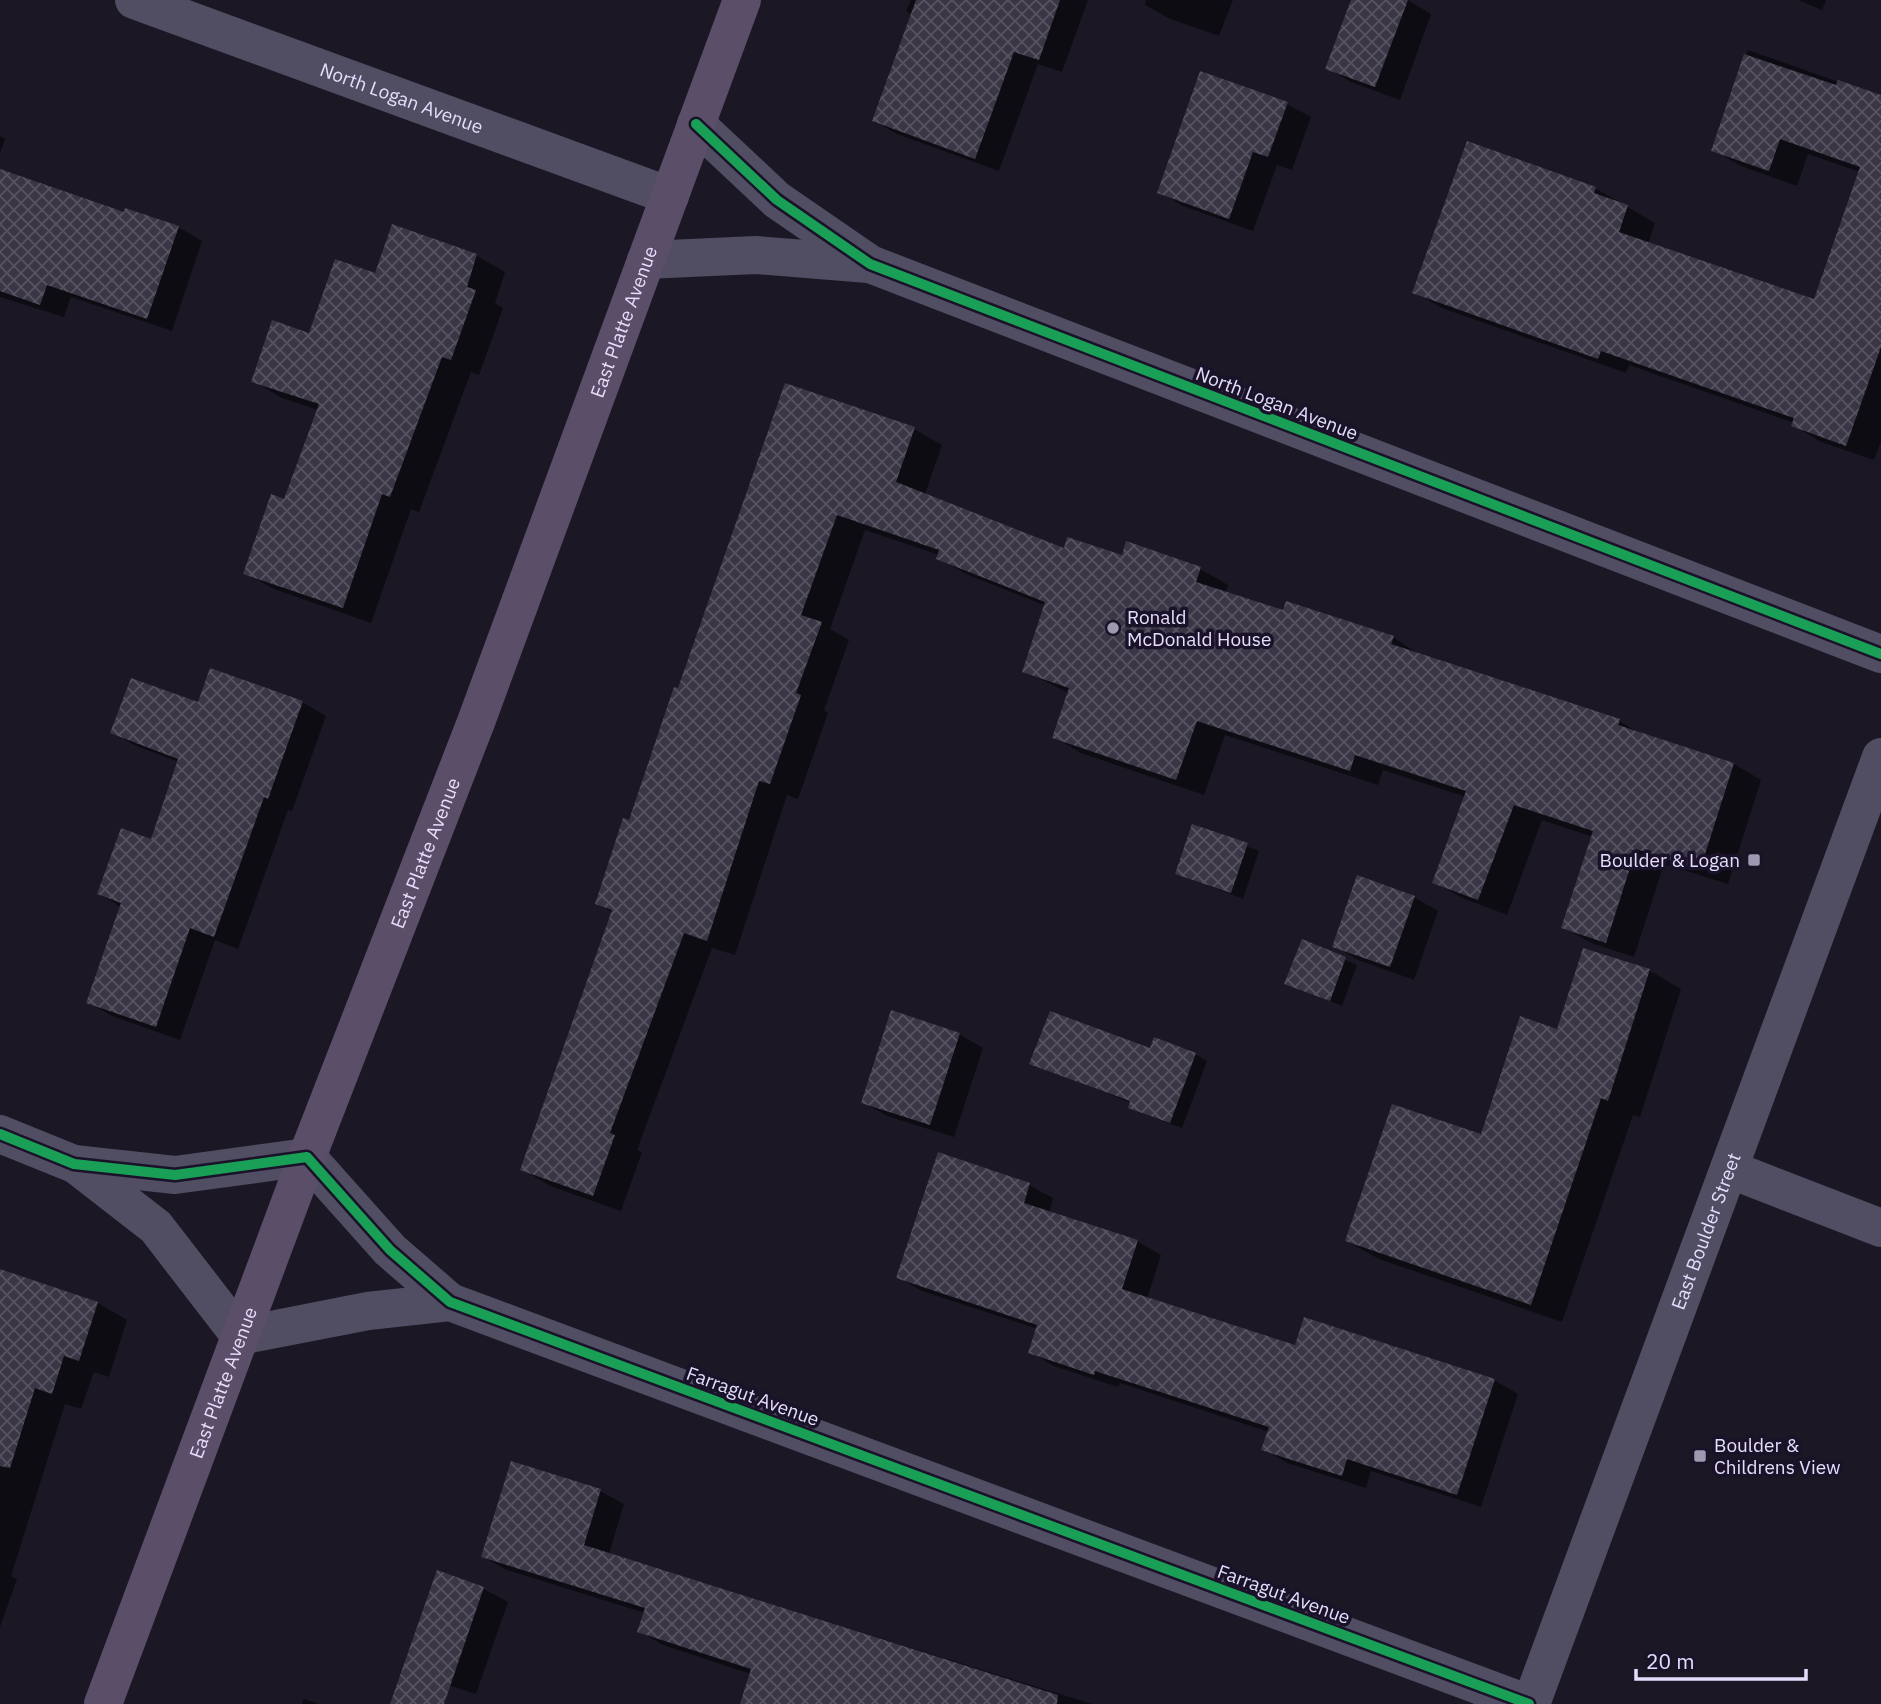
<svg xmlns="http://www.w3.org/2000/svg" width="1881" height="1704" viewBox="0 0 1881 1704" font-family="'IBM Plex Sans',sans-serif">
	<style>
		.shadow { fill: #0007 }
		.building { fill: url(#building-cross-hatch) }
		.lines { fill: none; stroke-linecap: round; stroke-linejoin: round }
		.minor { stroke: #514d63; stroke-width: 38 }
		.tertiary { stroke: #514d63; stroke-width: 38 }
		.primary { stroke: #5b4e68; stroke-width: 38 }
		.cycleway-casing { stroke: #1a1229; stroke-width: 15 }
		.cycleway { stroke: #1a9f57; stroke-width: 10 }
		.poi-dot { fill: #9e98b1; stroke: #1a1229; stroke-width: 2.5 }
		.labels { text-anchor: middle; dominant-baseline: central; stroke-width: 7; stroke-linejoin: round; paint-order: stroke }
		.street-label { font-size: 19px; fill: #e5ddfd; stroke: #1a1229 }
		.poi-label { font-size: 19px; fill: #e5ddfd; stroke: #1a1229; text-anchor: start }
	</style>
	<defs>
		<pattern id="building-cross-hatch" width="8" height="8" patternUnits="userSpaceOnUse" patternTransform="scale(1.75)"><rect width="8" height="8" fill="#3b3645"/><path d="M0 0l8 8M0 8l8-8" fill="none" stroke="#575361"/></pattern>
	</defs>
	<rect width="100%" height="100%" fill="#1b1724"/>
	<path class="shadow" d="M 911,0 L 1088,0 L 1062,72 L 1038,64 L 999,171 L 897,134 L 874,121 L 912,15 L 906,11 Z
		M 1146,0 L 1233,0 L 1219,36 L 1168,18 L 1145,5 Z
		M 1352,0 L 1408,0 L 1431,14 L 1400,100 L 1351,82 L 1327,68 Z
		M 1798,0 L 1826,0 L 1822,10 Z
		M 1748,50 L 1881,97 L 1881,441 L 1874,460 L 1821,442 L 1793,425 L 1794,423 L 1629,365 L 1626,373 L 1442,308 L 1414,292 L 1595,188 L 1655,223 L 1648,244 L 1815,302 L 1860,172 L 1808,154 L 1797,186 L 1741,166 L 1713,150 Z
		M 1287,104 L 1311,117 L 1292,170 L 1277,165 L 1253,231 L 1183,206 L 1160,192 Z
		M 0,136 L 5,139 L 0,153 Z
		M 0,171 L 125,214 L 178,227 L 202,241 L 172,331 L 71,297 L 64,317 L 0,297 Z
		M 393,226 L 477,256 L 505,272 L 495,303 L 503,308 L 479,375 L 471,372 L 419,512 L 411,509 L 371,623 L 274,589 L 245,573 L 285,501 L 318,410 L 282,398 L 253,381 L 376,276 Z
		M 914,429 L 942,445 L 925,494 L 1065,550 L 1200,569 L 1228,585 L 1225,593 L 1284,612 L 1393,637 L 1420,655 L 1619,721 L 1644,735 L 1734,764 L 1761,780 L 1728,884 L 1664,864 L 1634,957 L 1591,943 L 1563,927 L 1593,837 L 1542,820 L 1507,915 L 1462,898 L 1434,882 L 1466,797 L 1383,770 L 1378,785 L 1225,735 L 1204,795 L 1081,753 L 1054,737 L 1069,693 L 1024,671 L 1046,606 L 966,574 L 938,558 L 939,555 L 865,530 L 830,629 L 849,640 L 824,710 L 828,713 L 798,799 L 787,795 L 735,955 L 712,948 L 637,1150 L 642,1152 L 621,1211 L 550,1186 L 522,1169 L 613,913 L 597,903 L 679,691 Z
		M 302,702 L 326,716 L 292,811 L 288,810 L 238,949 L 215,940 L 180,1040 L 112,1016 L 88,1002 L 121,907 L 99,894 L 152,841 L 179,762 L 136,746 L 112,732 L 199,705 Z
		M 1193,826 L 1259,851 L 1243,899 L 1177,874 Z
		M 1414,897 L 1438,911 L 1414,980 L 1358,960 L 1334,946 Z
		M 1303,942 L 1357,965 L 1342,1006 L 1287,983 Z
		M 1585,950 L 1650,971 L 1681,989 L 1640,1117 L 1633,1115 L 1562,1322 L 1379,1259 L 1347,1241 L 1483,1136 L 1558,1031 Z
		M 959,1034 L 983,1048 L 954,1137 L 887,1116 L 863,1102 Z
		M 1151,1051 L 1195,1054 L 1207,1061 L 1182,1128 L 1141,1113 L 1130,1107 L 1131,1103 L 1032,1063 Z
		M 939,1154 L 1029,1185 L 1053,1198 L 1049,1213 L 1137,1241 L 1161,1255 L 1147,1299 L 1297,1347 L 1494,1380 L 1518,1394 L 1481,1507 L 1371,1471 L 1366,1488 L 1287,1463 L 1263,1449 L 1269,1432 L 1120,1383 L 1118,1387 L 1054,1366 L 1030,1352 L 1038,1329 L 922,1291 L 898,1277 Z
		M 0,1271 L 98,1303 L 127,1320 L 109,1377 L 94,1372 L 81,1409 L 65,1404 L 11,1576 L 17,1579 L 0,1627 Z
		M 600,1491 L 624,1504 L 609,1554 L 1092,1704 L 741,1704 L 751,1674 L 663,1645 L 639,1631 L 645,1613 L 507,1570 L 483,1557 Z
		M 438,1572 L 484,1589 L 508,1602 L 476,1694 L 430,1679 Z
		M 304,1699 L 319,1704 L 302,1704 Z"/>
	<path class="building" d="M 916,0 L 1060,0 L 1039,60 L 1014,52 L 975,159 L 872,121 Z
		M 1351,0 L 1408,0 L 1375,87 L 1325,69 Z
		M 1744,54 L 1836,85 L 1838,80 L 1881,95 L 1881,347 L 1846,446 L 1791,426 L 1794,418 L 1601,351 L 1598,359 L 1412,293 L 1467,141 L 1596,187 L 1594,193 L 1628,205 L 1619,232 L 1814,299 L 1860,167 L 1780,139 L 1769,171 L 1711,151 Z
		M 1200,71 L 1288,102 L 1268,157 L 1253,152 L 1229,219 L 1157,193 Z
		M 0,169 L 124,212 L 125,208 L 179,226 L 147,319 L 47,285 L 40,305 L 0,291 Z
		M 392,224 L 477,254 L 467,287 L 476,290 L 451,360 L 442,357 L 390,497 L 382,494 L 343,608 L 243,574 L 271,494 L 284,499 L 319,404 L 251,382 L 272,320 L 309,333 L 335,259 L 375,273 Z
		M 785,383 L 915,427 L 896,482 L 1064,548 L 1067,537 L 1122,555 L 1126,541 L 1201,567 L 1196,582 L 1283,610 L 1286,601 L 1394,636 L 1391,644 L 1620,719 L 1618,725 L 1734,763 L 1700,870 L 1636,849 L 1606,943 L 1561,928 L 1593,831 L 1514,805 L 1478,900 L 1432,883 L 1466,791 L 1355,755 L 1350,771 L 1197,721 L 1176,780 L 1052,738 L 1069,688 L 1022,672 L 1045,602 L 936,559 L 939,550 L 837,515 L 801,615 L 822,622 L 796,693 L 801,695 L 770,784 L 759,781 L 707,941 L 684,933 L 610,1133 L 615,1135 L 593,1196 L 520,1170 L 612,910 L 595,904 L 623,818 L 629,820 L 674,687 L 678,688 Z
		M 210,668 L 303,701 L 268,799 L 264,797 L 214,937 L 190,928 L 156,1027 L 86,1003 L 121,903 L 97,894 L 121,828 L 151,839 L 178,759 L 110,733 L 131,678 L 198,702 Z
		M 1192,824 L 1248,843 L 1231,893 L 1175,874 Z
		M 1357,875 L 1415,896 L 1390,967 L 1332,947 Z
		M 1302,939 L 1346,957 L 1330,1001 L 1284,984 Z
		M 1583,948 L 1650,969 L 1608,1101 L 1601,1098 L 1531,1305 L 1345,1241 L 1392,1104 L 1481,1134 L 1520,1016 L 1557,1029 Z
		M 891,1010 L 960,1033 L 930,1125 L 861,1103 Z
		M 1050,1011 L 1150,1048 L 1154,1037 L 1196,1053 L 1170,1123 L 1128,1108 L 1130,1101 L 1029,1064 Z
		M 938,1152 L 1030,1183 L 1024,1203 L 1138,1240 L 1122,1289 L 1295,1345 L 1304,1317 L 1495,1379 L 1457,1495 L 1347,1459 L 1342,1476 L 1261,1450 L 1269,1427 L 1095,1371 L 1094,1375 L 1028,1353 L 1037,1325 L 896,1278 Z
		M 0,1269 L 98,1302 L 79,1361 L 64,1356 L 52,1394 L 35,1388 L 10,1468 L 0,1466 Z
		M 511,1461 L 601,1489 L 584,1545 L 1058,1695 L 1057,1704 L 740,1704 L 751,1669 L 637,1632 L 645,1608 L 481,1557 Z
		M 437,1570 L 484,1587 L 444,1704 L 390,1704 Z"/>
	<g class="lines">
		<g class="minor">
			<path id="s1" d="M 134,0 L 670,196"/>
			<path d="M 696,124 L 777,200 L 870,264 L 1881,654"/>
			<path d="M 646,260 L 756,255 L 868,264"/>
			<path d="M 0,1134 L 74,1164 L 175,1175 L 307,1157 L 390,1250 L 450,1302 L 1529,1704"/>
			<path d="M 75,1164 L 156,1227 L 240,1336 L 368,1311 L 450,1302"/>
			<path d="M 1729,1169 L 1881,1228"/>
		</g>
		<path class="tertiary" id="s2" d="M 1531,1704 L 1881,757"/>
		<path class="primary" id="s3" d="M 103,1704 L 307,1157 L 476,722 L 742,0"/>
		<defs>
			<path id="cycleway" d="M 696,124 L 777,200 L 870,264 L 1881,654
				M 0,1134 L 74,1164 L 175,1175 L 307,1157 L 390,1250 L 450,1302 L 1529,1704"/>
		</defs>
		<use href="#cycleway" class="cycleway-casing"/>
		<use href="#cycleway" class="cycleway"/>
	</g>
	<g class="poi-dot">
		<circle cx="1113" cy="628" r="7"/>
		<rect x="1747" y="853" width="14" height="14" rx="3.5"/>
		<rect x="1693" y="1449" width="14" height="14" rx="3.5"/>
	</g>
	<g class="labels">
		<g class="street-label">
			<text stroke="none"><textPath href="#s1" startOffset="285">North Logan Avenue</textPath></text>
			<text stroke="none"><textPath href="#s3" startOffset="1477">East Platte Avenue</textPath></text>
			<text transform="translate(1277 403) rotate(21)">North Logan Avenue</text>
			<text stroke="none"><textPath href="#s3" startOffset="910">East Platte Avenue</textPath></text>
			<text stroke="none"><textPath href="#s2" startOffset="504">East Boulder Street</textPath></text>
			<text stroke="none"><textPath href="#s3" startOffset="343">East Platte Avenue</textPath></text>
			<text transform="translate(753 1396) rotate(20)">Farragut Avenue</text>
			<text transform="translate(1284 1594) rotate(20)">Farragut Avenue</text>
		</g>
		<g class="poi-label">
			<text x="1127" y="617">Ronald<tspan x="1127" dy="22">McDonald House</tspan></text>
			<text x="1740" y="860" text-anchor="end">Boulder &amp; Logan</text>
			<text x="1714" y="1445">Boulder &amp;<tspan x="1714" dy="22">Childrens View</tspan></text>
		</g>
	</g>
	<path d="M1636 1669v10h170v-10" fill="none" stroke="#e5ddfd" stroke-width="3.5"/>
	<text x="1646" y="1669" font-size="21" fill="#e5ddfd" stroke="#1a1229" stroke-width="5" paint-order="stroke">20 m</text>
</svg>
